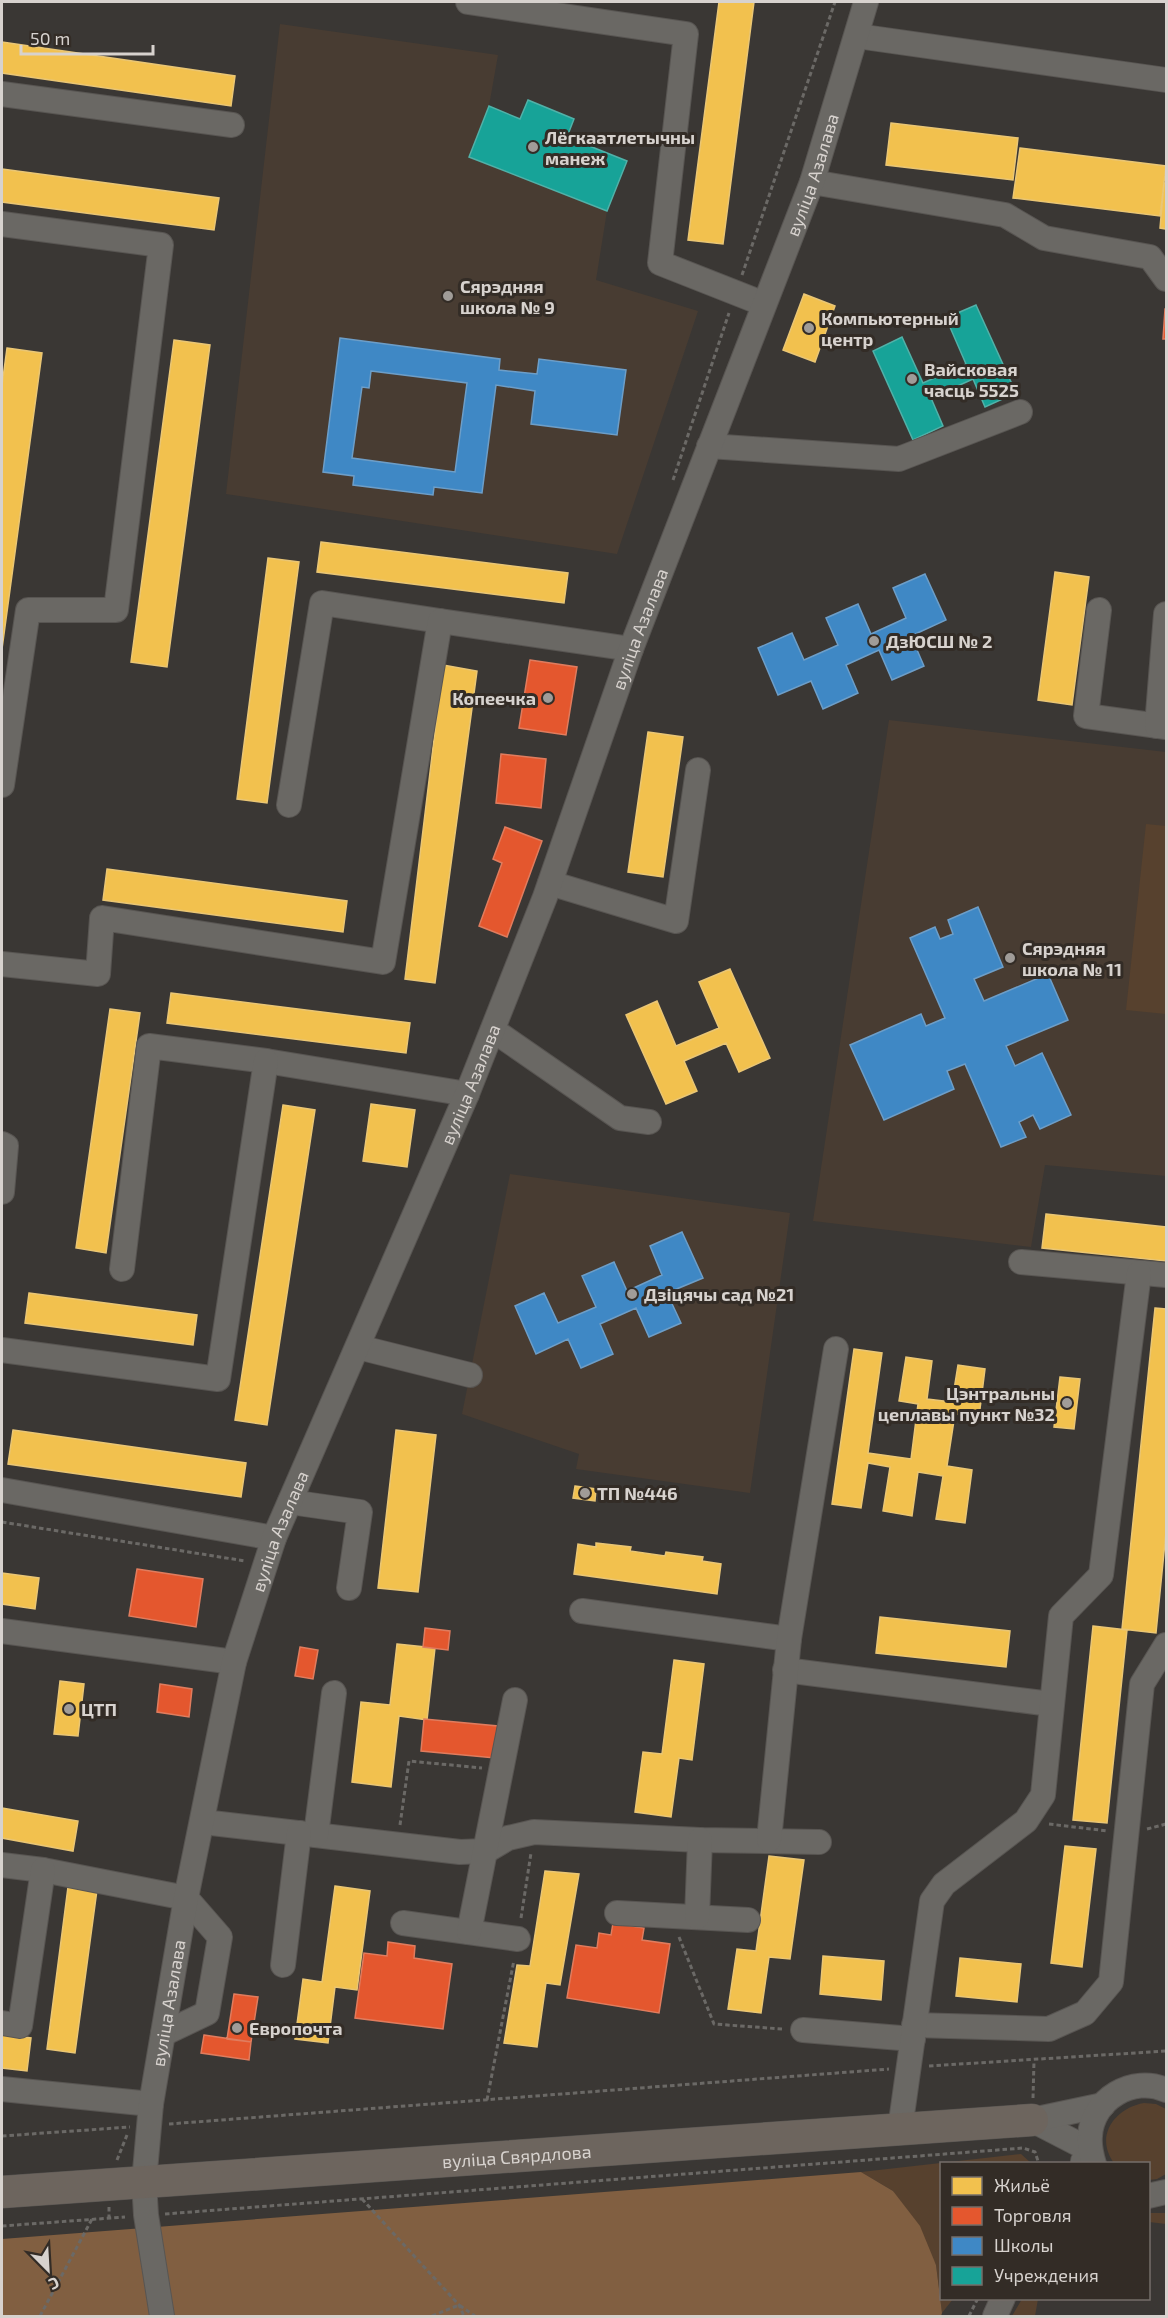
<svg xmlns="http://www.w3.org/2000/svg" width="1168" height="2318" viewBox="0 0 1168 2318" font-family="'Exo 2',sans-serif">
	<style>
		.built { fill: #483c32 }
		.green { fill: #57412e }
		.forest { fill: #815f41 }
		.homes { fill: #f2c14e; stroke: #eac674; stroke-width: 1.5 }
		.shops { fill: #e4572e; stroke: #e07c5e; stroke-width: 1.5 }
		.schools { fill: #3f88c5; stroke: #6d9ec8; stroke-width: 1.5; fill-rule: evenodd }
		.public { fill: #17a398; stroke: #51b1a8; stroke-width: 1.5 }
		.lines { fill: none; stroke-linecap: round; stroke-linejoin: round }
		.minor-casing { stroke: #585552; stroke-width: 26 }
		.major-casing { stroke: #585552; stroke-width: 33 }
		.path { stroke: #6b6966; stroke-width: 3; stroke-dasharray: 4.5 3; stroke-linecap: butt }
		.minor { stroke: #6a6864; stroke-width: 24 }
		.major { stroke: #6d655e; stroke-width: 32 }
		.poi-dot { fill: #a09c98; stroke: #332c26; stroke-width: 2 }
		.labels { text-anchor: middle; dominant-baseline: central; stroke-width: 6; stroke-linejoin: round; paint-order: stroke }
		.poi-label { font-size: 18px; font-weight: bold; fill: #d7d2ce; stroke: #332c26; text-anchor: start }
		.street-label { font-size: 18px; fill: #d7d2ce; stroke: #332c26 }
	</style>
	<rect width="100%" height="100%" fill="#3a3734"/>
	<path class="built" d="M 280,24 L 498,55 L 489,106 L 469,157 L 607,211 L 596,280 L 698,311 L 617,554 L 226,494 Z
		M 889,720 L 1166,752 L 1166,1176 L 1045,1165 L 1031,1247 L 813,1221 Z
		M 510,1174 L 790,1213 L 750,1493 L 576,1469 L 579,1454 L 462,1414 Z"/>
	<path class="green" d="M 1146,824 L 1166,826 L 1166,1014 L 1126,1010 Z
		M 1144,2103 L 1156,2104 L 1166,2109 L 1166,2174 L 1157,2179 L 1149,2180 L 1148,2164 L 1114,2163 C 1094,2136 1115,2108 1144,2103 Z
		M 1021,2154 L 1031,2163 L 942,2164 L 942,2298 L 953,2299 L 942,2313 L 936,2265 L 893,2191 L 861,2172 Z
		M 1148,2213 L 1166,2213 L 1166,2224 L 1149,2222 Z
		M 1022,2299 L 1038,2299 L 1035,2316 L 1012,2316 Z"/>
	<path class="forest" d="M 861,2172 L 893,2191 L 920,2226 L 936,2265 L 942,2313 L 941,2316 L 2,2316 L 2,2239 Z"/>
	<path class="homes" d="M 719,2 L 754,2 L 723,244 L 688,240 Z
		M 2,42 L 235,76 L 231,106 L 2,73 Z
		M 891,123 L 1018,138 L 1013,180 L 886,165 Z
		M 1020,148 L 1166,166 L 1160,216 L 1013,198 Z
		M 2,169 L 219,198 L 214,230 L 2,202 Z
		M 1164,183 L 1166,183 L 1166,229 L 1160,228 Z
		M 804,294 L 835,306 L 815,362 L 783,350 Z
		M 174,340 L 210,345 L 167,667 L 131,662 Z
		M 7,348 L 42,353 L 2,649 L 2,385 Z
		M 321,542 L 568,573 L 564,603 L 317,572 Z
		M 268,558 L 299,562 L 267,803 L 237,799 Z
		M 1055,572 L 1089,577 L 1072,705 L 1038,700 Z
		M 443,665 L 477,671 L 435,983 L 405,979 Z
		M 648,732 L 683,737 L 663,877 L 628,872 Z
		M 107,869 L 347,901 L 343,932 L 103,900 Z
		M 730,969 L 770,1058 L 739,1072 L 726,1043 L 684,1061 L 697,1091 L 666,1104 L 626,1015 L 657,1001 L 676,1046 L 719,1028 L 699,982 Z
		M 171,993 L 410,1023 L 406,1053 L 167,1023 Z
		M 110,1009 L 140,1013 L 106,1253 L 76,1248 Z
		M 371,1104 L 415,1110 L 407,1167 L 363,1161 Z
		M 283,1105 L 315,1110 L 267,1425 L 235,1420 Z
		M 1046,1214 L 1166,1227 L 1166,1261 L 1042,1248 Z
		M 29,1293 L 197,1315 L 193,1345 L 25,1323 Z
		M 1155,1308 L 1166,1309 L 1166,1532 L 1156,1633 L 1122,1629 Z
		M 854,1349 L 882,1353 L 868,1453 L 911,1459 L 918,1404 L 899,1401 L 906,1357 L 932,1361 L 927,1399 L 952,1402 L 958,1365 L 985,1369 L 979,1417 L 955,1414 L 947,1466 L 972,1470 L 965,1523 L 936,1519 L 943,1476 L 918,1472 L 912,1516 L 883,1511 L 890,1467 L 868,1463 L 861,1508 L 832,1504 Z
		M 1060,1377 L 1080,1379 L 1074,1429 L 1054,1427 Z
		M 13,1430 L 246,1463 L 241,1497 L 8,1464 Z
		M 396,1430 L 436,1435 L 418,1592 L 378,1588 Z
		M 575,1486 L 596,1489 L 595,1501 L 573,1498 Z
		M 596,1543 L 631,1547 L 630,1551 L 665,1556 L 666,1552 L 703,1557 L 702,1561 L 721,1564 L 717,1594 L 574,1574 L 578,1544 L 596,1547 Z
		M 2,1573 L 39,1578 L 35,1609 L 2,1604 Z
		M 880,1617 L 1010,1631 L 1006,1667 L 876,1653 Z
		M 1093,1626 L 1127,1630 L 1107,1823 L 1073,1820 Z
		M 397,1644 L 435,1648 L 427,1720 L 399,1716 L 391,1787 L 352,1782 L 361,1702 L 390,1705 Z
		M 674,1660 L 704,1664 L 692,1760 L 679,1758 L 671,1817 L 635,1812 L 643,1752 L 662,1754 Z
		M 60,1681 L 84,1684 L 78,1736 L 54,1734 Z
		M 2,1808 L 78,1821 L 73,1851 L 2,1838 Z
		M 1065,1846 L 1096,1849 L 1082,1967 L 1051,1963 Z
		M 769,1856 L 804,1860 L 790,1959 L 769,1957 L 761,2013 L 728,2009 L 737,1949 L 756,1951 Z
		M 545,1871 L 579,1874 L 560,1985 L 546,1983 L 537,2047 L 504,2043 L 517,1965 L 530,1966 Z
		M 335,1886 L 370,1891 L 357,1990 L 335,1987 L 328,2043 L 295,2039 L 303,1979 L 322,1982 Z
		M 68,1887 L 97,1890 L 75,2053 L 47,2049 Z
		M 823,1956 L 884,1961 L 881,2000 L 820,1994 Z
		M 960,1958 L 1021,1964 L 1017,2002 L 956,1996 Z
		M 2,2034 L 31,2038 L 27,2071 L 2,2068 Z"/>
	<path class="shops" d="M 1165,309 L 1166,309 L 1166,339 L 1163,339 Z
		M 530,660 L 577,667 L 566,735 L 519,728 Z
		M 501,754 L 546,759 L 541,808 L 496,803 Z
		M 505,827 L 542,841 L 507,937 L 479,926 L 502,863 L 493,859 Z
		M 137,1569 L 203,1579 L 196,1627 L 129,1616 Z
		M 425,1628 L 450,1631 L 448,1650 L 423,1647 Z
		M 300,1647 L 318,1650 L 313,1679 L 295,1676 Z
		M 160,1684 L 192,1689 L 189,1717 L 157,1712 Z
		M 424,1719 L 498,1726 L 495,1758 L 421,1751 Z
		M 613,1923 L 644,1928 L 642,1940 L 670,1944 L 659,2013 L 567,1998 L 576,1945 L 597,1948 L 599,1933 L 611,1935 Z
		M 388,1942 L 415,1946 L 414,1958 L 452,1964 L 443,2029 L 355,2018 L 364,1953 L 387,1956 Z
		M 234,1994 L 258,1997 L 251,2042 L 227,2039 Z
		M 204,2035 L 251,2042 L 249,2060 L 201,2053 Z"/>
	<path class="schools" d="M 340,338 L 500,359 L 499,370 L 537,374 L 539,359 L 626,370 L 617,435 L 531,424 L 535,391 L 496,385 L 482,493 L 434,487 L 433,495 L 353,485 L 354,476 L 323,472 ZM 371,371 L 467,383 L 455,472 L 352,458 L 362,387 L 369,388 Z
		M 925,574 L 946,620 L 911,636 L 924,666 L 892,680 L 879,650 L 846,665 L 858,693 L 823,709 L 811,681 L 778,695 L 758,648 L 792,633 L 804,660 L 838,645 L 826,618 L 858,604 L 871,634 L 906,618 L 893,588 Z
		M 978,907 L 1003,967 L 974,979 L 984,1001 L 1048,974 L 1068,1020 L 1006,1046 L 1015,1066 L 1042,1053 L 1071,1115 L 1040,1129 L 1033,1115 L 1019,1122 L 1026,1137 L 1001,1147 L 965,1064 L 947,1071 L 954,1089 L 884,1120 L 850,1045 L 921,1014 L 926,1026 L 945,1018 L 910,938 L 935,927 L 940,939 L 953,934 L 948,920 Z
		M 682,1232 L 703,1278 L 667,1293 L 681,1323 L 649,1337 L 636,1308 L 600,1324 L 613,1354 L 581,1368 L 568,1339 L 536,1354 L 515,1306 L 544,1293 L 558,1323 L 596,1307 L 582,1276 L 614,1262 L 627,1291 L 662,1275 L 650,1246 Z"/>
	<path class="public" d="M 528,100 L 574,119 L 567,137 L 627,161 L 607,211 L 469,157 L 489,106 L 520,119 Z
		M 976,305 L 1016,393 L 985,407 L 973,379 L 931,398 L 943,426 L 913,440 L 873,351 L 902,337 L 923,383 L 966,364 L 946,318 Z"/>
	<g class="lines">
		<defs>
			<g id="minor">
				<path d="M 468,2 L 686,34 L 660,263 L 764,304"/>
				<path d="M 857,36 L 1166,80"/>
				<path d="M 2,94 L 232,125"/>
				<path d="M 812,182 L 1005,215 L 1044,238 L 1150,257 L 1166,279"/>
				<path d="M 2,224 L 161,245 L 116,610 L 28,610 L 2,785"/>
				<path d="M 709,446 L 899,459 L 1020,412"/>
				<path d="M 1099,610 L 1086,716 L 1166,727"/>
				<path d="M 1157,726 L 1166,614"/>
				<path d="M 289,805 L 322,603 L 440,621"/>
				<path d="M 550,883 L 676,921 L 698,770"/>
				<path d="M 2,964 L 98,974 L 102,918 L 383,962 L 440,621 L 631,649"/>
				<path d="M 493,1030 L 620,1118 L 649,1122"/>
				<path d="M 2,1144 L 6,1146 L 2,1192"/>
				<path d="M 1021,1262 L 1166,1275"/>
				<path d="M 122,1269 L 149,1046 L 266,1061 L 467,1094"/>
				<path d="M 358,1347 L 470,1375"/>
				<path d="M 2,1350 L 218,1379 L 266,1061"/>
				<path d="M 2,1490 L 274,1538"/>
				<path d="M 290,1502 L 360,1512 L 349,1588"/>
				<path d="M 582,1611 L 789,1639"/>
				<path d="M 2,1631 L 234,1662"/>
				<path d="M 785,1670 L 1051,1704"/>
				<path d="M 203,1822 L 460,1852 L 486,1851 L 508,1838 L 534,1832 L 700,1840 L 819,1842"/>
				<path d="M 316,1835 L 334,1693"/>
				<path d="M 769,1840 L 789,1639 L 836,1349"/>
				<path d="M 2,1865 L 43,1870 L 186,1898 L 220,1937 L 207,2013 L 163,2034"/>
				<path d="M 617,1913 L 748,1920"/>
				<path d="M 697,1917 L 700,1840"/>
				<path d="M 403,1923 L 518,1939"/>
				<path d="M 469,1932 L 515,1700"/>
				<path d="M 283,1965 L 299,1833"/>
				<path d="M 2,2023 L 20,2026 L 43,1870"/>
				<path d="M 914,2025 L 1049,2029 L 1085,2013 L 1111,1982 L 1142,1684 L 1166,1645"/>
				<path d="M 803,2030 L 913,2039"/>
				<path d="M 2,2089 L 151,2104"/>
				<path d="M 1032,2120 L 1090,2150 L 1083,2161"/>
				<path d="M 1032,2120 L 1103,2105"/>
				<path d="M 900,2129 L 932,1901 L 944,1884 L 1026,1821 L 1043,1795 L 1061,1616 L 1101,1575 L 1139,1273"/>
				<path d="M 1094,2164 C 1091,2154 1089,2146 1090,2136 C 1092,2099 1133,2075 1166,2090"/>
				<path d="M 1148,2196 L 1166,2192"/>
				<path id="s1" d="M 162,2316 L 146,2215 L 144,2182 L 151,2104 L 186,1898 L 234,1662 L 274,1538 L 467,1094 L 545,897 L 631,649 L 812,182 L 866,2"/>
				<path d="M 995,2316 L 1003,2298"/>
			</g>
			<g id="major">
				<path id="s2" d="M 2,2192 L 1032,2120"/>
			</g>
		</defs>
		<use href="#minor" class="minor-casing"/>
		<use href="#major" class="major-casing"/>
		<path class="path" d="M 742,275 L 835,2
			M 673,480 L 729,313
			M 2,1522 L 245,1561
			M 1049,1824 L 1108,1831
			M 400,1825 L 409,1761 L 482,1768
			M 1147,1829 L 1166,1824
			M 521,1918 L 531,1853
			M 679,1937 L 714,2024 L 782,2029
			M 929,2066 L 1166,2051
			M 1033,2098 L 1034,2061
			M 487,2100 L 514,1960
			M 169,2124 L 889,2069
			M 2,2136 L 130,2127
			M 117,2160 L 127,2135
			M 362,2199 L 459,2305 L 464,2316
			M 109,2207 L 109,2218
			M 165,2214 L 1023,2148 L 1035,2152 L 1039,2164
			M 2,2226 L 125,2217
			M 40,2316 L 92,2219
			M 432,2316 L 459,2305 L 475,2316
			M 969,2316 L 978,2298"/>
		<use href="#minor" class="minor"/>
		<use href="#major" class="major"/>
	</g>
	<g class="poi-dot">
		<circle cx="533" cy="147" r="6"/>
		<circle cx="448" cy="296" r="6"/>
		<circle cx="809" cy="328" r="6"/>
		<circle cx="912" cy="379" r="6"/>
		<circle cx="874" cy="641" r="6"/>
		<circle cx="548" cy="698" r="6"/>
		<circle cx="1010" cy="958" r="6"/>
		<circle cx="632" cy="1294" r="6"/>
		<circle cx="1067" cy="1403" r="6"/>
		<circle cx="585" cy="1493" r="6"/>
		<circle cx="69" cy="1709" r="6"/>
		<circle cx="237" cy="2028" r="6"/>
	</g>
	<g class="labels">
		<g class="poi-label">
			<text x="545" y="137">Лёгкаатлетычны<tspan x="545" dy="21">манеж</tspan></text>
			<text x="460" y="286">Сярэдняя<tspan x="460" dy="21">школа № 9</tspan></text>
			<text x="821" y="318">Компьютерный<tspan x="821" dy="21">центр</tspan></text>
			<text x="924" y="369">Вайсковая<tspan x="924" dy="21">часць 5525</tspan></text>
			<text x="886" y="641">ДзЮСШ № 2</text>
			<text x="536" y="698" text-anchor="end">Копеечка</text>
			<text x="1022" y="948">Сярэдняя<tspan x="1022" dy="21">школа № 11</tspan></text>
			<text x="644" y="1294">Дзіцячы сад №21</text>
			<text x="1055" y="1393" text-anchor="end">Цэнтральны<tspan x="1055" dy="21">цеплавы пункт №32</tspan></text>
			<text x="597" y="1493">ТП №446</text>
			<text x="81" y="1709">ЦТП</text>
			<text x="249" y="2028">Европочта</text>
		</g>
		<g class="street-label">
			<text stroke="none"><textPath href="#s1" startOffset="2260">вуліца Азалава</textPath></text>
			<text stroke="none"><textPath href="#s1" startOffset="1774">вуліца Азалава</textPath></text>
			<text stroke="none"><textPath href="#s1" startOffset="1288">вуліца Азалава</textPath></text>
			<text stroke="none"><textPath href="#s1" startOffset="802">вуліца Азалава</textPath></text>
			<text stroke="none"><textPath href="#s1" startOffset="316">вуліца Азалава</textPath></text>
			<text stroke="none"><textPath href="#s2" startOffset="516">вуліца Свярдлова</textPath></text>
		</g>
	</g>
	<rect width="1168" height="2318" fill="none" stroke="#d7d2ce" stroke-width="6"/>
	<rect x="940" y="2162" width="210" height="138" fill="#332c26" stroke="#756e69" stroke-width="1.5"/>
	<rect x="952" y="2177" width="30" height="18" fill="#f2c14e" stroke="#756e69" stroke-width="1.5"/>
	<text x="994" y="2192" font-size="18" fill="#d7d2ce">Жильё</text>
	<rect x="952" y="2207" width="30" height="18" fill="#e4572e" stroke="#756e69" stroke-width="1.5"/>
	<text x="994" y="2222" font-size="18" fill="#d7d2ce">Торговля</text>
	<rect x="952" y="2237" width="30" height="18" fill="#3f88c5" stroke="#756e69" stroke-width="1.5"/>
	<text x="994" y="2252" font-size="18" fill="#d7d2ce">Школы</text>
	<rect x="952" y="2267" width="30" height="18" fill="#17a398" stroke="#756e69" stroke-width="1.5"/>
	<text x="994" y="2282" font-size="18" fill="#d7d2ce">Учреждения</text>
	<g transform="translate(48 2270) rotate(156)" stroke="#332c26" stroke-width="4.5" paint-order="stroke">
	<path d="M0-4.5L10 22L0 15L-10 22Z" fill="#d7d2ce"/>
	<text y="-9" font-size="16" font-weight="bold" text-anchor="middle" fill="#d7d2ce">С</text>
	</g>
	<path d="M21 45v9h132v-9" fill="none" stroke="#d7d2ce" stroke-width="3"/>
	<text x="30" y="45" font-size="18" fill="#d7d2ce" stroke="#332c26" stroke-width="4.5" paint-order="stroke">50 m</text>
</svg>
